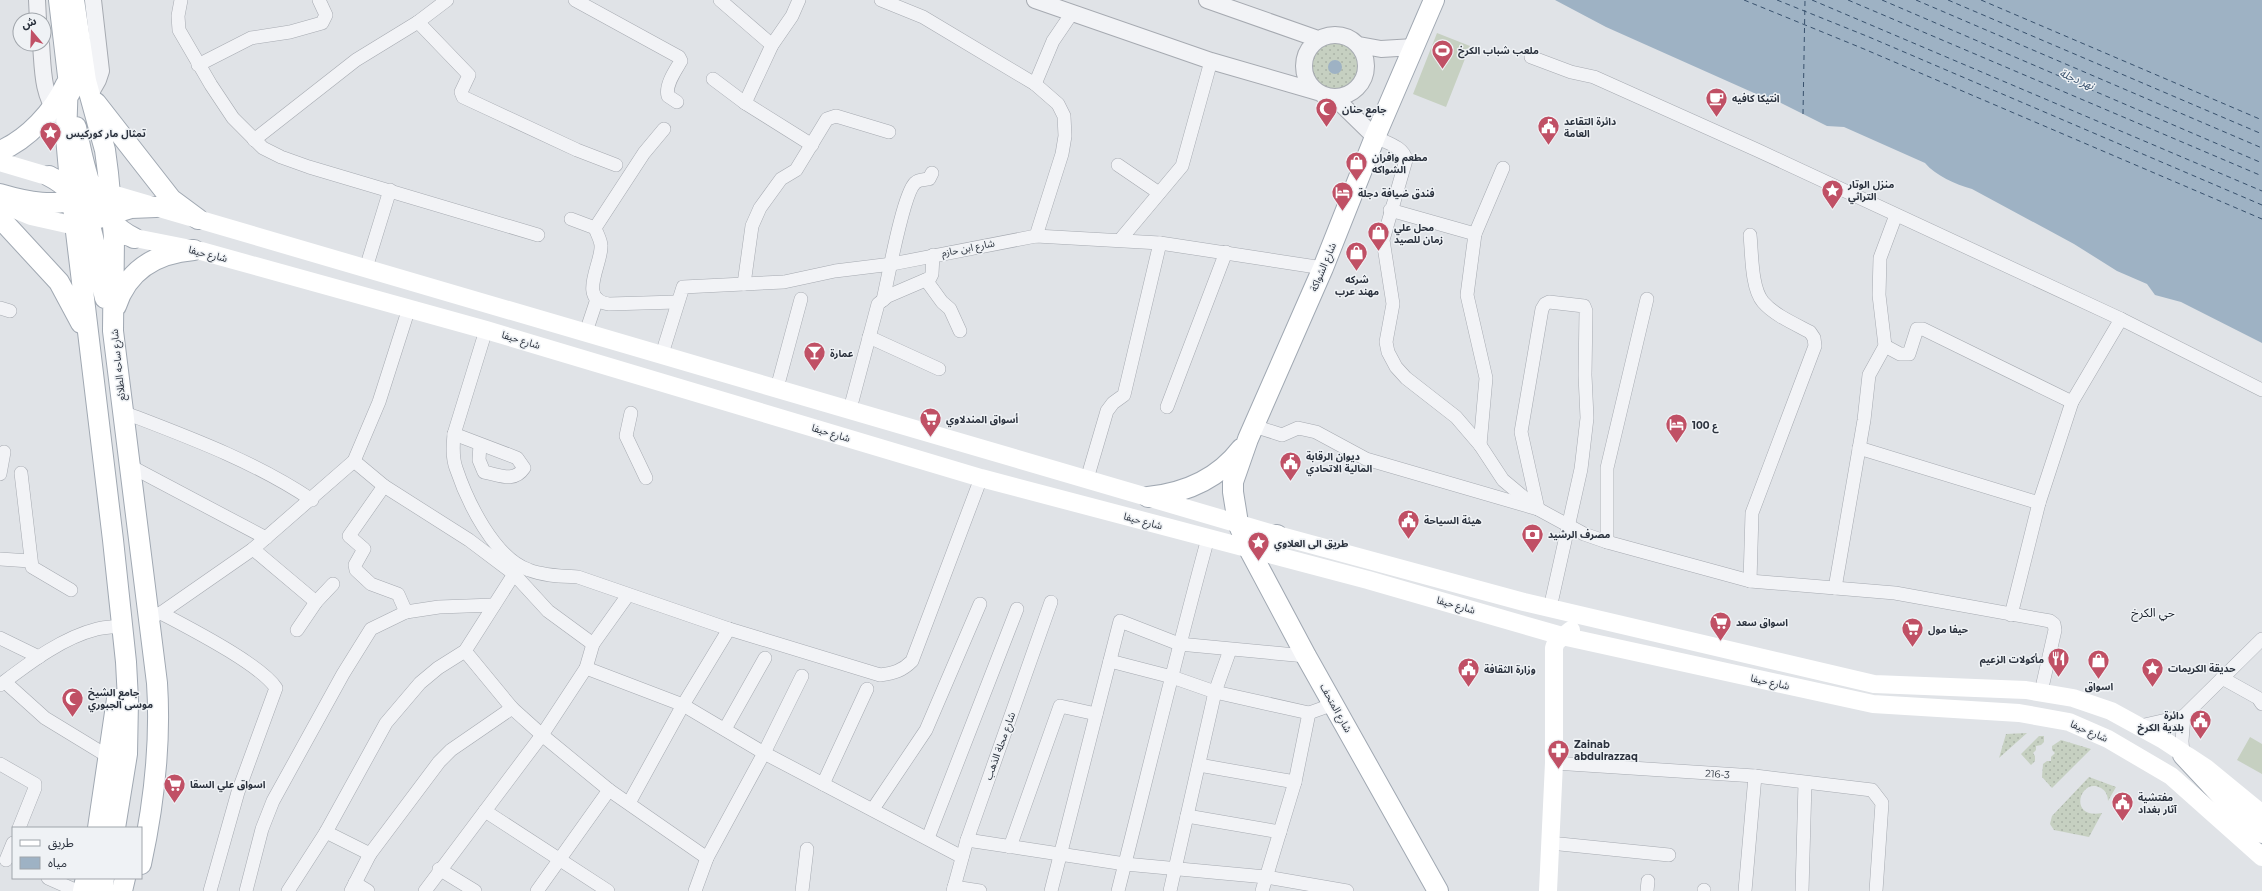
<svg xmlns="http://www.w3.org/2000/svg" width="2262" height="891" viewBox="0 0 2262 891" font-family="Montserrat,'Noto Sans Arabic',sans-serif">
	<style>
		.grass { fill: url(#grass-dots) }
		.pitch { fill: #c6d0c1 }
		.water { fill: #9eb2c4 }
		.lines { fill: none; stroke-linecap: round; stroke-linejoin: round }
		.ferry { stroke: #38516d; stroke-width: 1; stroke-dasharray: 5 4; stroke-linecap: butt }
		.minor-casing { stroke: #a6aab1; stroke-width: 14 }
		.tertiary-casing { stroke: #a6aab1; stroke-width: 18 }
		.primary-casing { stroke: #a0a8b2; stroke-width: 22 }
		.minor { stroke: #f2f3f6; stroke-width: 13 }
		.tertiary { stroke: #f2f3f6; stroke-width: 16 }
		.secondary { stroke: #fff; stroke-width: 18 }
		.primary { stroke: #fff; stroke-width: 20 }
		.labels { text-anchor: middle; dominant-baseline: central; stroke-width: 3; stroke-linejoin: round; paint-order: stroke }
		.poi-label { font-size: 10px; font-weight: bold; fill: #2a313d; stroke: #eff2f5; text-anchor: start }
		.street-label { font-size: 10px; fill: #2a313d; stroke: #eff2f5 }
		.water-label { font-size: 11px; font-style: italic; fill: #38516d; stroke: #eff2f5 }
		.quarter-label { font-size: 12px; fill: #1c232e; stroke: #eff2f5 }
	</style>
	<defs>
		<pattern id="grass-dots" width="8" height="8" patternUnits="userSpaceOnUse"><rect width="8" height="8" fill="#c6d0c1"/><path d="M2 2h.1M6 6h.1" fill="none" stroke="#aab3a7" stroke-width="1.8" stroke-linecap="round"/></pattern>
	</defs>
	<rect width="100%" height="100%" fill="#e0e3e7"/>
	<path class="grass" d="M1311 67a24 24 0 1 1 48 0a24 24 0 1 1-48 0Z
		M 2027,733 L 1999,758 L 2006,734 Z
		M 2039,736 L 2044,736 L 2044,742 L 2041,745 L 2036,746 L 2036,750 L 2033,753 L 2035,756 L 2035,761 L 2031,765 L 2021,754 Z
		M 2061,740 L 2091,749 L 2052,788 L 2042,777 L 2043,764 L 2047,761 L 2051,761 L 2051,757 L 2055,753 L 2052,750 L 2052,746 Z
		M 2089,777 L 2116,787 L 2108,801 C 2108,796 2106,791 2101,788 C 2080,776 2067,820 2102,813 L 2089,837 L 2054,830 L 2050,824 L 2052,816 Z"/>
	<path class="pitch" d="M 1437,33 L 1470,46 L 1446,107 L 1413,94 Z
		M 2250,737 L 2262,744 L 2262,774 L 2237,760 Z"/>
	<path class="water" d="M 1555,0 L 2262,0 L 2262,343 L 2181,302 L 2155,295 L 2147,284 L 2117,271 L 2074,244 L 1972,189 C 1955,184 1936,176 1925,163 L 1844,127 L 1827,126 L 1777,101 L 1754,93 L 1606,27 Z
		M1328 67a7 7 0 1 1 14 0a7 7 0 1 1-14 0Z"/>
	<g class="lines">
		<path class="ferry" d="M 1744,0 L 1864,49 L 2262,219
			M 1777,0 L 1869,37 L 2262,205
			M 1812,0 L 2262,191
			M 1848,0 L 2262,176
			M 1882,0 L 2262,163
			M 1916,0 L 2262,148
			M 1948,0 L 2262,134
			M 1981,0 L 2262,120
			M 1803,114 L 1805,0"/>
		<defs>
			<g id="minor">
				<path d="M 181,0 L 178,16 L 179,30 L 211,85 L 233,118 L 263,148 L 281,157 L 309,167 L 538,235"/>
				<path d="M 575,0 L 679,57 L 681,61 C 675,71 665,85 668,96 L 677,102"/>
				<path d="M 720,0 L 772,45"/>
				<path d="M 881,0 L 923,17 L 1035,84 L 1058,104 L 1064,116 L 1065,136 L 1062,154 L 1036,236"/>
				<path d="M 418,22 L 469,75 L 461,92 L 463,97 L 577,150 L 616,165"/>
				<path d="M 1531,57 L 1571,72 L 1594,77 L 1757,150 L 2121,319 L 2262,390"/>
				<path d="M 198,65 L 251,38 L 290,32 L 322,23 L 326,15 L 319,0"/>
				<path d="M 713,79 L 745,103 L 812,145"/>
				<path d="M 1035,84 L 1053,41 L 1072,13"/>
				<path d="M 745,103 L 772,45 L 792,16 L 799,0"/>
				<path d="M 1375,137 C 1387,143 1404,147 1406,160 L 1383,240 L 1393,304 L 1386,342 L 1388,352 L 1396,367 L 1406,378 L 1456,417 L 1480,445 L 1503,480 L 1533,505"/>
				<path d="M 254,140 L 356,60 L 418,22 L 447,0"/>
				<path d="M 1118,165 L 1159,193"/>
				<path d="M 1390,210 L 1475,234 L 1467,295 L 1486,378 L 1480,445"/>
				<path d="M 571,219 L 595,228 C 597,234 601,240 601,246 C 602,264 577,300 609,304 L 677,302"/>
				<path d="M 595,228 L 644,153 L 664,129"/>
				<path d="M 1475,234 L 1503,168"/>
				<path d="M 1750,235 C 1752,253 1751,288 1763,302 C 1774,315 1795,324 1810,332 L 1814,338 L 1815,346 L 1752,513 L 1750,581"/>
				<path d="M 1120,240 L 1182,166 L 1211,61"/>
				<path d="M 366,268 L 390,190"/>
				<path d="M 926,280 L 942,302 L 950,309 L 960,331"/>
				<path d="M 744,284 L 752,226 L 760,208 L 781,179 L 796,170 L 827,119 L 836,116 L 889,132"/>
				<path d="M 883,300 C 888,279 903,194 915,183 C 919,179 924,180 929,179 L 932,173"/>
				<path d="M 0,308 L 10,311"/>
				<path d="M 486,330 L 454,434 C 453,445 452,457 456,468 C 467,501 494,558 529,570 C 545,576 562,576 578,577 L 729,629 L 880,675 C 894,673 902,671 912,661 L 981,478"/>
				<path d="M 586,332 L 597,299"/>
				<path d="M 869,337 L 939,369"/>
				<path d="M 1885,346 L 1900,354 L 1909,354 L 1917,329 L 1923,329 L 2072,402"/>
				<path d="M 662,354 L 683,287 L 784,282 L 835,271 L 892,264 L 1036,236 L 1160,243 L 1323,268"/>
				<path d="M 777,388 L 801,299"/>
				<path d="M 1167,407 L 1226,252"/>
				<path d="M 850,409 L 878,304 L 888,296 L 930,278 L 932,274 L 933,255"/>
				<path d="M 123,412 C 188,437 254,461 312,500"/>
				<path d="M 631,413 L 626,436 L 646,478"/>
				<path d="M 1254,426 L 1282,435 L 1298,428 L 1316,432 L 1366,459 L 1538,509 L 1584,534 L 1607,542 L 1750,581 L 1895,593 L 2050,621 L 2054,624 L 2055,630 L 2041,692"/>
				<path d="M 454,434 L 517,458 L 524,468 C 514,483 500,475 484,472 L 479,460 L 480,444"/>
				<path d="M 1859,448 L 2039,503"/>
				<path d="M 354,461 L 384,486 L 469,540 L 514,574 L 548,611 L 593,644"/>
				<path d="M 130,466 L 266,538"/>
				<path d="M 21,473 L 32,567 L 71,590"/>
				<path d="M 0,474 L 4,452"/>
				<path d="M 1087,479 L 1107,411 L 1113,403 L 1124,395 L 1160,243"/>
				<path d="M 384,486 L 349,536 L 364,549 L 355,565 L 356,570 L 371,584 L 398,594 L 406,612"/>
				<path d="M 1538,509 L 1521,432 L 1542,309 L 1545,304 L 1549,302 L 1584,306 L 1586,311 L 1585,375 L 1587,418 L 1581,469 L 1550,608"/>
				<path d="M 1607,542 L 1607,468 L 1647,299"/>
				<path d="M 253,549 L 316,602"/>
				<path d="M 0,559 L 30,561"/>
				<path d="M 1835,588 L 1864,420 L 1869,375 L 1885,346 L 1879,295 L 1880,258 L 1896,215"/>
				<path d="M 161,613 C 189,628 260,664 276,688 L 238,792 L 210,891"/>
				<path d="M 2011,615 L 2039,503 L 2072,402 L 2121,319"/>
				<path d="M 151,617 L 161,613 L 253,549 L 354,461 L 379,402 L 409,308"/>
				<path d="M 297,630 L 316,602 L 333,584"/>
				<path d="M 0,638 L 39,657"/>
				<path d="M 465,651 L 512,708 L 542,735 L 609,790 L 707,858"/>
				<path d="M 1110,661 L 1172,677 L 1215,692 L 1309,713 L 1334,704"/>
				<path d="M 586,668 L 683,705 L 764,753 L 962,857"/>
				<path d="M 2222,678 L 2258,698 L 2262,704"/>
				<path d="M 5,682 L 45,718 L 109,757"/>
				<path d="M 0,685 C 28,664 61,638 97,629 C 105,627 114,627 122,626"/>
				<path d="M 2140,726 L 2184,716 L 2262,639"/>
				<path d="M 725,729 L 765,658"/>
				<path d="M 2183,755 L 2182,741 L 2184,716"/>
				<path id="s1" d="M 1554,763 L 1755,776 L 1872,790 L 1882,803 L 1876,891"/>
				<path d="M 0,764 L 35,784 L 35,788 L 19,828"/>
				<path d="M 1199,765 L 1295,782"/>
				<path d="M 823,784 L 867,689"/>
				<path d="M 629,803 L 683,705 L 729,629"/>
				<path d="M 873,809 L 926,730 L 980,604"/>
				<path d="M 485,811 L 608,891"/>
				<path d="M 1187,816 L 1280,832"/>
				<path d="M 326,832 L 370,854"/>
				<path d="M 928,838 L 1017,609"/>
				<path d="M 967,840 L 1125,864 L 1266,877 L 1347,891"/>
				<path d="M 1550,843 L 1669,855"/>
				<path d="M 1010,847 L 1060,706 L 1096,714"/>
				<path d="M 6,860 L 13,843"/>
				<path d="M 439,869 L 475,891"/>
				<path d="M 48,878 L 77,891"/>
				<path d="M 355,883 L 368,891"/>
				<path d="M 954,887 L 980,891"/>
				<path d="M 246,891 L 262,829 L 273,801 L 343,674 L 371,629 L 406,612 L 439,607 L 494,605"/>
				<path d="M 288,891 L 326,832 L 386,723 L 420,683 L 438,668 L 465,651 L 514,574"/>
				<path d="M 351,891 L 370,854 L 439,762 L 451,750 L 512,708"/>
				<path d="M 425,891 L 542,735 L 586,668 L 593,644 L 628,595"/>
				<path d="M 537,891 L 609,790"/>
				<path d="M 695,891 L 707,858 L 764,753 L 802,676"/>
				<path d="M 802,891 L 807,849"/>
				<path d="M 953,891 L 967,840 L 1051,602"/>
				<path d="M 1051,891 L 1120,621 L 1179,644 L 1306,656"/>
				<path d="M 1118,891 C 1148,773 1176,655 1208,538"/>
				<path d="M 1170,891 L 1215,692 L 1230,650"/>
				<path d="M 1262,891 L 1295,782 L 1309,713"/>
				<path d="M 1647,891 L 1648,881"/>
				<path d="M 1704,891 L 1704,890"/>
				<path d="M 1745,891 L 1755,776"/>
				<path d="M 1802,891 L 1805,783"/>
			</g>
			<path id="tertiary" d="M 37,0 L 38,20
				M 1035,0 L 1211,61 L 1318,92
				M 1207,0 L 1318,39
				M1304 66a31 31 0 1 1 62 0a31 31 0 1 1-62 0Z
				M 41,44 C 43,69 42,94 58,115
				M 1359,45 L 1381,49 L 1414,47
				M 90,94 L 98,80 L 101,71 L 93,0
				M 1334,97 L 1375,137"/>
			<path id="primary" d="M 59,0 L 70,93
				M 74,0 L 86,81 L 105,150 L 108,173 L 114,237 L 113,331 L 157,683 C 161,744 154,804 141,864
				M 1434,0 L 1375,137 L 1323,268 L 1248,439 L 1233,482 L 1233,492 L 1238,523 L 1249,549 L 1306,656 L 1438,891
				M 68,80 L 66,137 L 70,182 L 113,540 L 126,662 L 128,700 L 127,754 L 115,828
				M 96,103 L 171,199 L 198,219
				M 76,127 C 85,169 91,217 134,238
				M 0,151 C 28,139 54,111 66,84
				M 49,176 C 98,201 93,252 105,298
				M 0,194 C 27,202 56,208 83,197
				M 0,218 L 59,282 L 81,323
				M 99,218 L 131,208 L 156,207
				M 116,306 C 128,269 157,253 194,250
				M 1148,497 C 1186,493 1218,479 1241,449
				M 1249,549 L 1264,538 L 1277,535
				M 2183,755 L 2226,801 L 2262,833
				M 98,828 L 117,699
				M 83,891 L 86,878
				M 102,891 L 104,878
				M 122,891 L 125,878"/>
		</defs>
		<use href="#minor" class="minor-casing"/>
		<use href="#tertiary" class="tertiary-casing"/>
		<use href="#primary" class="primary-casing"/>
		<use href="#minor" class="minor"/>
		<use href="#tertiary" class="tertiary"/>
		<path class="secondary" d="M 0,162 L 64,181
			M 98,190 L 1277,535 L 1524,602 L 1874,684 L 2026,690 L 2073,698 L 2111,711 L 2162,739 L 2206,768 L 2262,814
			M 0,203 L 31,216 L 89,229
			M 120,235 L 201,251 L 486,330 L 981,478 L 1368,580 L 1562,636 L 1873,704 L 2019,713 L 2069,722 L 2108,739 L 2171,776 L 2262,857
			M 1548,891 L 1554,763 L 1554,648 L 1556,642 L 1571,630"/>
		<use href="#primary" class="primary"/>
	</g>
	<defs>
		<symbol id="stadium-pin" viewBox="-11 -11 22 30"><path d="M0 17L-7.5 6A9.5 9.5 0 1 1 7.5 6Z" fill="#c05065" stroke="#eff2f5"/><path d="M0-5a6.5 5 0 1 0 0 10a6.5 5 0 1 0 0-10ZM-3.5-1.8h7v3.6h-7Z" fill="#fff"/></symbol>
		<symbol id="cafe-pin" viewBox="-11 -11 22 30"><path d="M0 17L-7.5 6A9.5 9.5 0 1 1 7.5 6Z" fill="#c05065" stroke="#eff2f5"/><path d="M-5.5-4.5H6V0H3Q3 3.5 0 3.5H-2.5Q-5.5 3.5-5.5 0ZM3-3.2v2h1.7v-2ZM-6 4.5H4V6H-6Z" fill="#fff"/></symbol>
		<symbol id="mosque-pin" viewBox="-11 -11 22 30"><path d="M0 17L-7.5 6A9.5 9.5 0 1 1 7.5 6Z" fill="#c05065" stroke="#eff2f5"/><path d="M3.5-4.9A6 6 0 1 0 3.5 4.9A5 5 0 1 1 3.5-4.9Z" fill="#fff"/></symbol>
		<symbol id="civic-pin" viewBox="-11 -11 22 30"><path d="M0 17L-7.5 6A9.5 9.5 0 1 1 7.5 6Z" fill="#c05065" stroke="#eff2f5"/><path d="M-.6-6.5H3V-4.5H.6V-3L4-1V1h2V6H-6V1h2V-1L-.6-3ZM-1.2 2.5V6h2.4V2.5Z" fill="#fff"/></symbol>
		<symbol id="sight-pin" viewBox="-11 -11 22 30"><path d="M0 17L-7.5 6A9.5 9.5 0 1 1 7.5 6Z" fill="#c05065" stroke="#eff2f5"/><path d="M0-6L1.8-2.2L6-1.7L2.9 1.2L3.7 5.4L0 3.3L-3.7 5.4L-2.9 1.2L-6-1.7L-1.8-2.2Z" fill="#fff"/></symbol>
		<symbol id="shop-pin" viewBox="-11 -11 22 30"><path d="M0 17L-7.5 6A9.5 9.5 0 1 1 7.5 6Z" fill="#c05065" stroke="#eff2f5"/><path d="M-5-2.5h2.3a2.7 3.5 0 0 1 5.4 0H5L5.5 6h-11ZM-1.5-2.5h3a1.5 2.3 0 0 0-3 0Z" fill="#fff"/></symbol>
		<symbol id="hotel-pin" viewBox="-11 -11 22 30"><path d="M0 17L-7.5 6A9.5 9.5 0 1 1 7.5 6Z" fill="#c05065" stroke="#eff2f5"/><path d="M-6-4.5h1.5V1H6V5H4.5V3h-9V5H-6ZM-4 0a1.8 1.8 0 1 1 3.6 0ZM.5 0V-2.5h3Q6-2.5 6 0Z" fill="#fff"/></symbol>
		<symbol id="bar-pin" viewBox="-11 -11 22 30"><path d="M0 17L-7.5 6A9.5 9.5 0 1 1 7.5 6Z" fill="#c05065" stroke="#eff2f5"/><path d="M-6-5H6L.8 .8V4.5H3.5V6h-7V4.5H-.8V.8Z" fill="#fff"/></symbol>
		<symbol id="supermarket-pin" viewBox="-11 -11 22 30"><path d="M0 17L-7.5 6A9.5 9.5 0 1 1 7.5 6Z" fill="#c05065" stroke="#eff2f5"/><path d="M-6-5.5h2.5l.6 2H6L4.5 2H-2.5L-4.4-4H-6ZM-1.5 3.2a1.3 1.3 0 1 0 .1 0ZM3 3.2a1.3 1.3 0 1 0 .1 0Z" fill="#fff"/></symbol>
		<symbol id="bank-pin" viewBox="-11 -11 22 30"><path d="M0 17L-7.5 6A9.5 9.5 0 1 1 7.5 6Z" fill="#c05065" stroke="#eff2f5"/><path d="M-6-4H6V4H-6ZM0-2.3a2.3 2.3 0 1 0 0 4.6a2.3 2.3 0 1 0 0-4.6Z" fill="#fff"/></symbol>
		<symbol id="restaurant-pin" viewBox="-11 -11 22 30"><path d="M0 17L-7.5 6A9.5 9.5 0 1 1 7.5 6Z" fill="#c05065" stroke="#eff2f5"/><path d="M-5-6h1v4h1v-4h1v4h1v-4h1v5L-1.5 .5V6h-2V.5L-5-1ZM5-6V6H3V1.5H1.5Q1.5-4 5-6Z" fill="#fff"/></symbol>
		<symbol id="pharmacy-pin" viewBox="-11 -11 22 30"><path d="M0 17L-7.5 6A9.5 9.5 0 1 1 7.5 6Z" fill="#c05065" stroke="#eff2f5"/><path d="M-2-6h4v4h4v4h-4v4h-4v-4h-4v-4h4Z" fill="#fff"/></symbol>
	</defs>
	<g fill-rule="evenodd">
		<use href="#stadium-pin" x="1430" y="38" width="25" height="34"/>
		<use href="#cafe-pin" x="1704" y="86" width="25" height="34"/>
		<use href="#mosque-pin" x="1314" y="96" width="25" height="34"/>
		<use href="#civic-pin" x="1536" y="114" width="25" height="34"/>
		<use href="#sight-pin" x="38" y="120" width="25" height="34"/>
		<use href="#shop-pin" x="1344" y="150" width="25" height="34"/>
		<use href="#sight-pin" x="1820" y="178" width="25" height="34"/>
		<use href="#hotel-pin" x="1330" y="180" width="25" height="34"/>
		<use href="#shop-pin" x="1366" y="220" width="25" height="34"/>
		<use href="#shop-pin" x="1344" y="240" width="25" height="34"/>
		<use href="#bar-pin" x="802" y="340" width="25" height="34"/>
		<use href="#supermarket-pin" x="918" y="406" width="25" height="34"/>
		<use href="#hotel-pin" x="1664" y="412" width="25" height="34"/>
		<use href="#civic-pin" x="1278" y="450" width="25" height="34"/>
		<use href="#civic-pin" x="1396" y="508" width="25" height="34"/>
		<use href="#bank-pin" x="1520" y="522" width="25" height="34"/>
		<use href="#sight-pin" x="1246" y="530" width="25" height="34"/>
		<use href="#supermarket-pin" x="1708" y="610" width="25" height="34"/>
		<use href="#supermarket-pin" x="1900" y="616" width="25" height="34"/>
		<use href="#restaurant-pin" x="2046" y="646" width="25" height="34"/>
		<use href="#shop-pin" x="2086" y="648" width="25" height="34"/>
		<use href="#sight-pin" x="2140" y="656" width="25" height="34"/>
		<use href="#civic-pin" x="1456" y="656" width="25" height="34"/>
		<use href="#mosque-pin" x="60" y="686" width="25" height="34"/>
		<use href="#civic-pin" x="2188" y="708" width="25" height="34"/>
		<use href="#pharmacy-pin" x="1546" y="738" width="25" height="34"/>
		<use href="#supermarket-pin" x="162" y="772" width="25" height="34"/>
		<use href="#civic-pin" x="2110" y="790" width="25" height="34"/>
	</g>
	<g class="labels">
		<g class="poi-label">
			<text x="1458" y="50">ملعب شباب الكرخ</text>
			<text x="1732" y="98">انتيكا كافيه</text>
			<text x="1342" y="109">جامع حنان</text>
			<text x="1564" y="121">دائرة التقاعد<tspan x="1564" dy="12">العامة</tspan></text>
			<text x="66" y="133">تمثال مار كوركيس</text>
			<text x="1372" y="157">مطعم وافران<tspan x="1372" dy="12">الشواكه</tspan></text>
			<text x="1848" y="184">منزل الوتار<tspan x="1848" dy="12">التراثي</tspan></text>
			<text x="1358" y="193">فندق ضيافة دجلة</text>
			<text x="1394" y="227">محل علي<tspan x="1394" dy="12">زمان للصيد</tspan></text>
			<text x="1357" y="279" text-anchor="middle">شركه<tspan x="1357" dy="12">مهند عرب</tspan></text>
			<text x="830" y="353">عمارة</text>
			<text x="946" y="419">أسواق المندلاوي</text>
			<text x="1692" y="425">100 ع</text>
			<text x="1306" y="456">ديوان الرقابة<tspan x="1306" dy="12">المالية الاتحادي</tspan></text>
			<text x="1424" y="520">هيئة السياحة</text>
			<text x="1548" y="534">مصرف الرشيد</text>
			<text x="1274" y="543">طريق الى العلاوي</text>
			<text x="1736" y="622">اسواق سعد</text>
			<text x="1928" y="629">حيفا مول</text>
			<text x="2044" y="659" text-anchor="end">مأكولات الزعيم</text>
			<text x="2168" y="668">حديقة الكريمات</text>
			<text x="1484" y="669">وزارة الثقافة</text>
			<text x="2099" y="686" text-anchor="middle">اسواق</text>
			<text x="88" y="692">جامع الشيخ<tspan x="88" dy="12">موسى الجبوري</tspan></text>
			<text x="2184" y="715" text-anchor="end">دائرة<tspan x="2184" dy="12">بلدية الكرخ</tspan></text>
			<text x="1574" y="744">Zainab<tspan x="1574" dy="12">abdulrazzaq</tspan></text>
			<text x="190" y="784">اسواق علي السقا</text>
			<text x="2138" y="797">مفتشية<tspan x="2138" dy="12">آثار بغداد</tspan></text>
		</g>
		<g class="street-label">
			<text transform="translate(968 248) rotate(-11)">شارع ابن حازم</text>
			<text transform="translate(208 254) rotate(14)">شارع حيفا</text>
			<text transform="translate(1323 267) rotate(-67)">شارع الشواكة</text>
			<text transform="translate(521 340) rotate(17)">شارع حيفا</text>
			<text transform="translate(118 365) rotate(-96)">شارع ساحه الطلائع</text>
			<text transform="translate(831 433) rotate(17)">شارع حيفا</text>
			<text transform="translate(1143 521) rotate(15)">شارع حيفا</text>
			<text transform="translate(1456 605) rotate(16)">شارع حيفا</text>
			<text transform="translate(1770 682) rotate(12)">شارع حيفا</text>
			<text transform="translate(1336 708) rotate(61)">شارع المتحف</text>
			<text transform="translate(2089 731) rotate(23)">شارع حيفا</text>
			<text transform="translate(1000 746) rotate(-70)">شارع محلة الذهب</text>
			<text stroke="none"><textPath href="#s1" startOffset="164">216-3</textPath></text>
		</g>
		<g class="water-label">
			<text transform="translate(2077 79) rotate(23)">نهر دجلة</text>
		</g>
		<g class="quarter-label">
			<text x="2153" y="612">حي الكرخ</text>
		</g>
	</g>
	<rect x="12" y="827" width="130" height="52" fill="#eff2f5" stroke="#a0a5ab"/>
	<rect x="20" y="840" width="20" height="6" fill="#ffffff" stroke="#a0a5ab"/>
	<text x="48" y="847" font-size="12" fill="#2a313d">طريق</text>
	<rect x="20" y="857" width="20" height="12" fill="#9eb2c4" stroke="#a0a5ab"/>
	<text x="48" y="867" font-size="12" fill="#2a313d">مياه</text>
	<g transform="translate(32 32) rotate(341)"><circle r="19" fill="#eff2f5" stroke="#a0a5ab"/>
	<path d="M0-3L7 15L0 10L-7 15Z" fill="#c05065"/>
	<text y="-6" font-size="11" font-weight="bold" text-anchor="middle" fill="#2a313d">ش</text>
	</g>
</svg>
